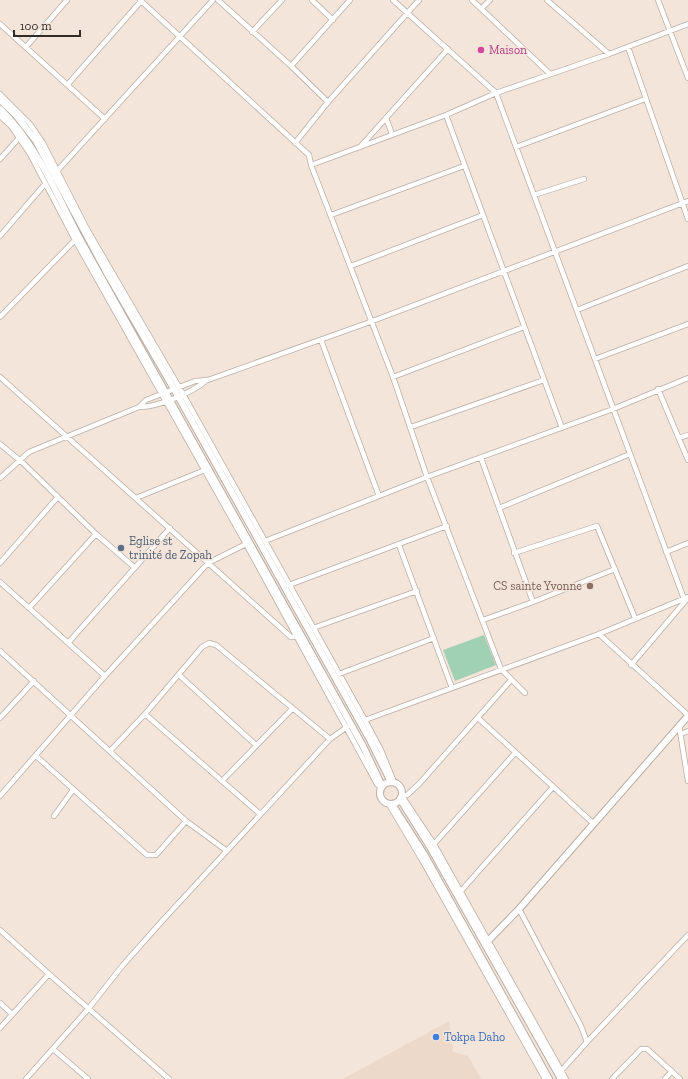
<svg xmlns="http://www.w3.org/2000/svg" width="688" height="1079" viewBox="0 0 688 1079" font-family="'Zilla Slab',serif">
	<style>
		.built { fill: #edd9c9 }
		.green { fill: #a0d1b4 }
		.lines { fill: none; stroke-linecap: round; stroke-linejoin: round }
		.street-casing { stroke: #baada2; stroke-width: 6 }
		.secondary-casing { stroke: #baada2; stroke-width: 8 }
		.street { stroke: #fff; stroke-width: 4.5 }
		.secondary { stroke: #fff; stroke-width: 6 }
		.hotel-dot { fill: #d1479c; stroke: #f3e5da; stroke-width: 1.5 }
		.service-dot { fill: #5c6f8a; stroke: #f3e5da; stroke-width: 1.5 }
		.education-dot { fill: #8d6e63; stroke: #f3e5da; stroke-width: 1.5 }
		.shop-dot { fill: #3f7fe0; stroke: #f3e5da; stroke-width: 1.5 }
		.labels { text-anchor: middle; dominant-baseline: central; stroke-width: 3; stroke-linejoin: round; paint-order: stroke }
		.hotel-label { font-size: 12px; fill: #b23c85; stroke: #f3e5da; text-anchor: start }
		.service-label { font-size: 12px; fill: #4e5e75; stroke: #f3e5da; text-anchor: start }
		.education-label { font-size: 12px; fill: #785e54; stroke: #f3e5da; text-anchor: end }
		.shop-label { font-size: 12px; fill: #366cbe; stroke: #f3e5da; text-anchor: start }
	</style>
	<rect width="100%" height="100%" fill="#f3e5da"/>
	<path class="built" d="M 449,1021 L 453,1052 L 468,1056 L 481,1079 L 343,1079 Z"/>
	<path class="green" d="M 484,635 L 496,665 L 455,681 L 443,650 Z"/>
	<g class="lines">
		<defs>
			<path id="street" d="M 140,0 L 309,155 L 311,165 L 393,377 L 427,477 L 501,669 L 525,693
				M 218,0 L 291,66 L 328,102
				M 312,0 L 333,20
				M 393,0 L 496,93 L 684,599
				M 472,0 L 550,74
				M 547,0 L 609,54
				M 658,0 L 688,78
				M 481,9 L 490,0
				M 0,24 L 105,119
				M 252,32 L 282,0
				M 26,47 L 67,0
				M 628,47 L 688,219
				M 291,66 L 350,0
				M 68,84 L 142,0
				M 0,94 L 30,124 L 43,143 L 87,229 L 183,394 L 365,720 L 381,750 L 394,782
				M 446,115 L 562,428
				M 0,116 L 11,126 L 30,154 L 75,240 L 246,544 L 377,784 L 381,788
				M 386,118 L 392,134
				M 295,143 L 328,102 L 419,0
				M 360,147 L 448,49
				M 516,147 L 645,99
				M 0,159 L 19,138
				M 311,165 L 446,115 L 496,93 L 609,54 L 688,24
				M 57,171 L 213,0
				M 534,195 L 584,179
				M 331,215 L 464,166
				M 0,236 L 45,184
				M 351,266 L 483,215
				M 577,310 L 688,266
				M 0,317 L 75,240
				M 321,340 L 379,496
				M 595,359 L 688,324
				M 0,377 L 291,637 L 297,637
				M 393,377 L 524,327
				M 658,389 L 688,460
				M 139,407 L 146,400 L 195,381 L 208,380 L 370,322 L 688,201
				M 411,427 L 544,380
				M 679,438 L 688,435
				M 0,444 L 23,463 L 96,534 L 134,567
				M 481,458 L 533,602
				M 0,478 L 29,452 L 139,407 C 158,407 192,393 207,380
				M 136,498 L 205,470
				M 499,508 L 630,454
				M 265,541 L 427,477 L 613,409 L 688,378
				M 399,545 L 452,688
				M 666,552 L 688,543
				M 514,553 L 597,526 L 635,618
				M 0,563 L 57,498
				M 0,582 L 105,676
				M 289,585 L 447,526
				M 29,608 L 96,534
				M 483,620 L 533,602 L 615,569
				M 313,628 L 417,591
				M 599,634 L 688,715
				M 68,643 L 170,528
				M 0,651 L 186,821 L 227,851
				M 631,665 L 687,599
				M 339,674 L 434,638
				M 179,675 L 256,745
				M 145,714 L 260,814
				M 0,718 L 34,681
				M 478,718 L 594,824
				M 365,720 L 599,634 L 688,597
				M 679,725 L 688,781
				M 681,734 L 688,731
				M 110,751 L 145,714 L 202,647 L 209,643 L 216,645 L 330,739
				M 36,756 L 147,855 L 156,855 L 186,821
				M 222,781 L 292,709
				M 0,796 L 105,676 L 208,563 L 246,544
				M 402,796 L 434,844 L 566,1079
				M 402,796 L 407,795 L 419,784 L 511,680
				M 388,803 L 422,860 L 545,1079
				M 54,816 L 73,790
				M 434,844 L 515,753
				M 461,891 L 553,787
				M 519,909 L 581,1026 L 587,1042 L 561,1071
				M 0,930 L 49,974 L 169,1079
				M 0,1003 L 12,1014
				M 0,1028 L 49,974
				M 587,1042 L 688,935
				M 53,1049 L 88,1079
				M 26,1079 L 89,1008 L 123,965 L 163,920 L 330,739 L 347,727
				M 612,1079 L 641,1049 L 647,1049 L 680,1079
				M 665,1079 L 672,1071"/>
			<path id="secondary" d="M 0,100 L 15,114 L 36,141 L 108,275 L 178,396 L 369,738 L 391,782
				M 0,109 C 37,144 57,196 81,241 L 363,746 L 382,786
				M380 793a11 11 0 1 1 22 0a11 11 0 1 1-22 0Z
				M 400,799 L 430,847 L 561,1079
				M 392,804 L 424,854 L 549,1079
				M 485,944 L 519,909 L 688,716"/>
		</defs>
		<use href="#street" class="street-casing"/>
		<use href="#secondary" class="secondary-casing"/>
		<use href="#street" class="street"/>
		<use href="#secondary" class="secondary"/>
	</g>
	<circle class="hotel-dot" cx="481" cy="50" r="4"/>
	<circle class="service-dot" cx="121" cy="548" r="4"/>
	<circle class="education-dot" cx="590" cy="586" r="4"/>
	<circle class="shop-dot" cx="436" cy="1037" r="4"/>
	<g class="labels">
		<g class="hotel-label">
			<text x="489" y="50">Maison</text>
		</g>
		<g class="service-label">
			<text x="129" y="541">Eglise st<tspan x="129" dy="14">trinité de Zopah</tspan></text>
		</g>
		<g class="education-label">
			<text x="582" y="586">CS sainte Yvonne</text>
		</g>
		<g class="shop-label">
			<text x="444" y="1037">Tokpa Daho</text>
		</g>
	</g>
	<path d="M14 30v6h66v-6" fill="none" stroke="#312c28" stroke-width="2"/>
	<text x="20" y="30" font-size="12" fill="#312c28" stroke="#f3e5da" stroke-width="3" paint-order="stroke">100 m</text>
</svg>
